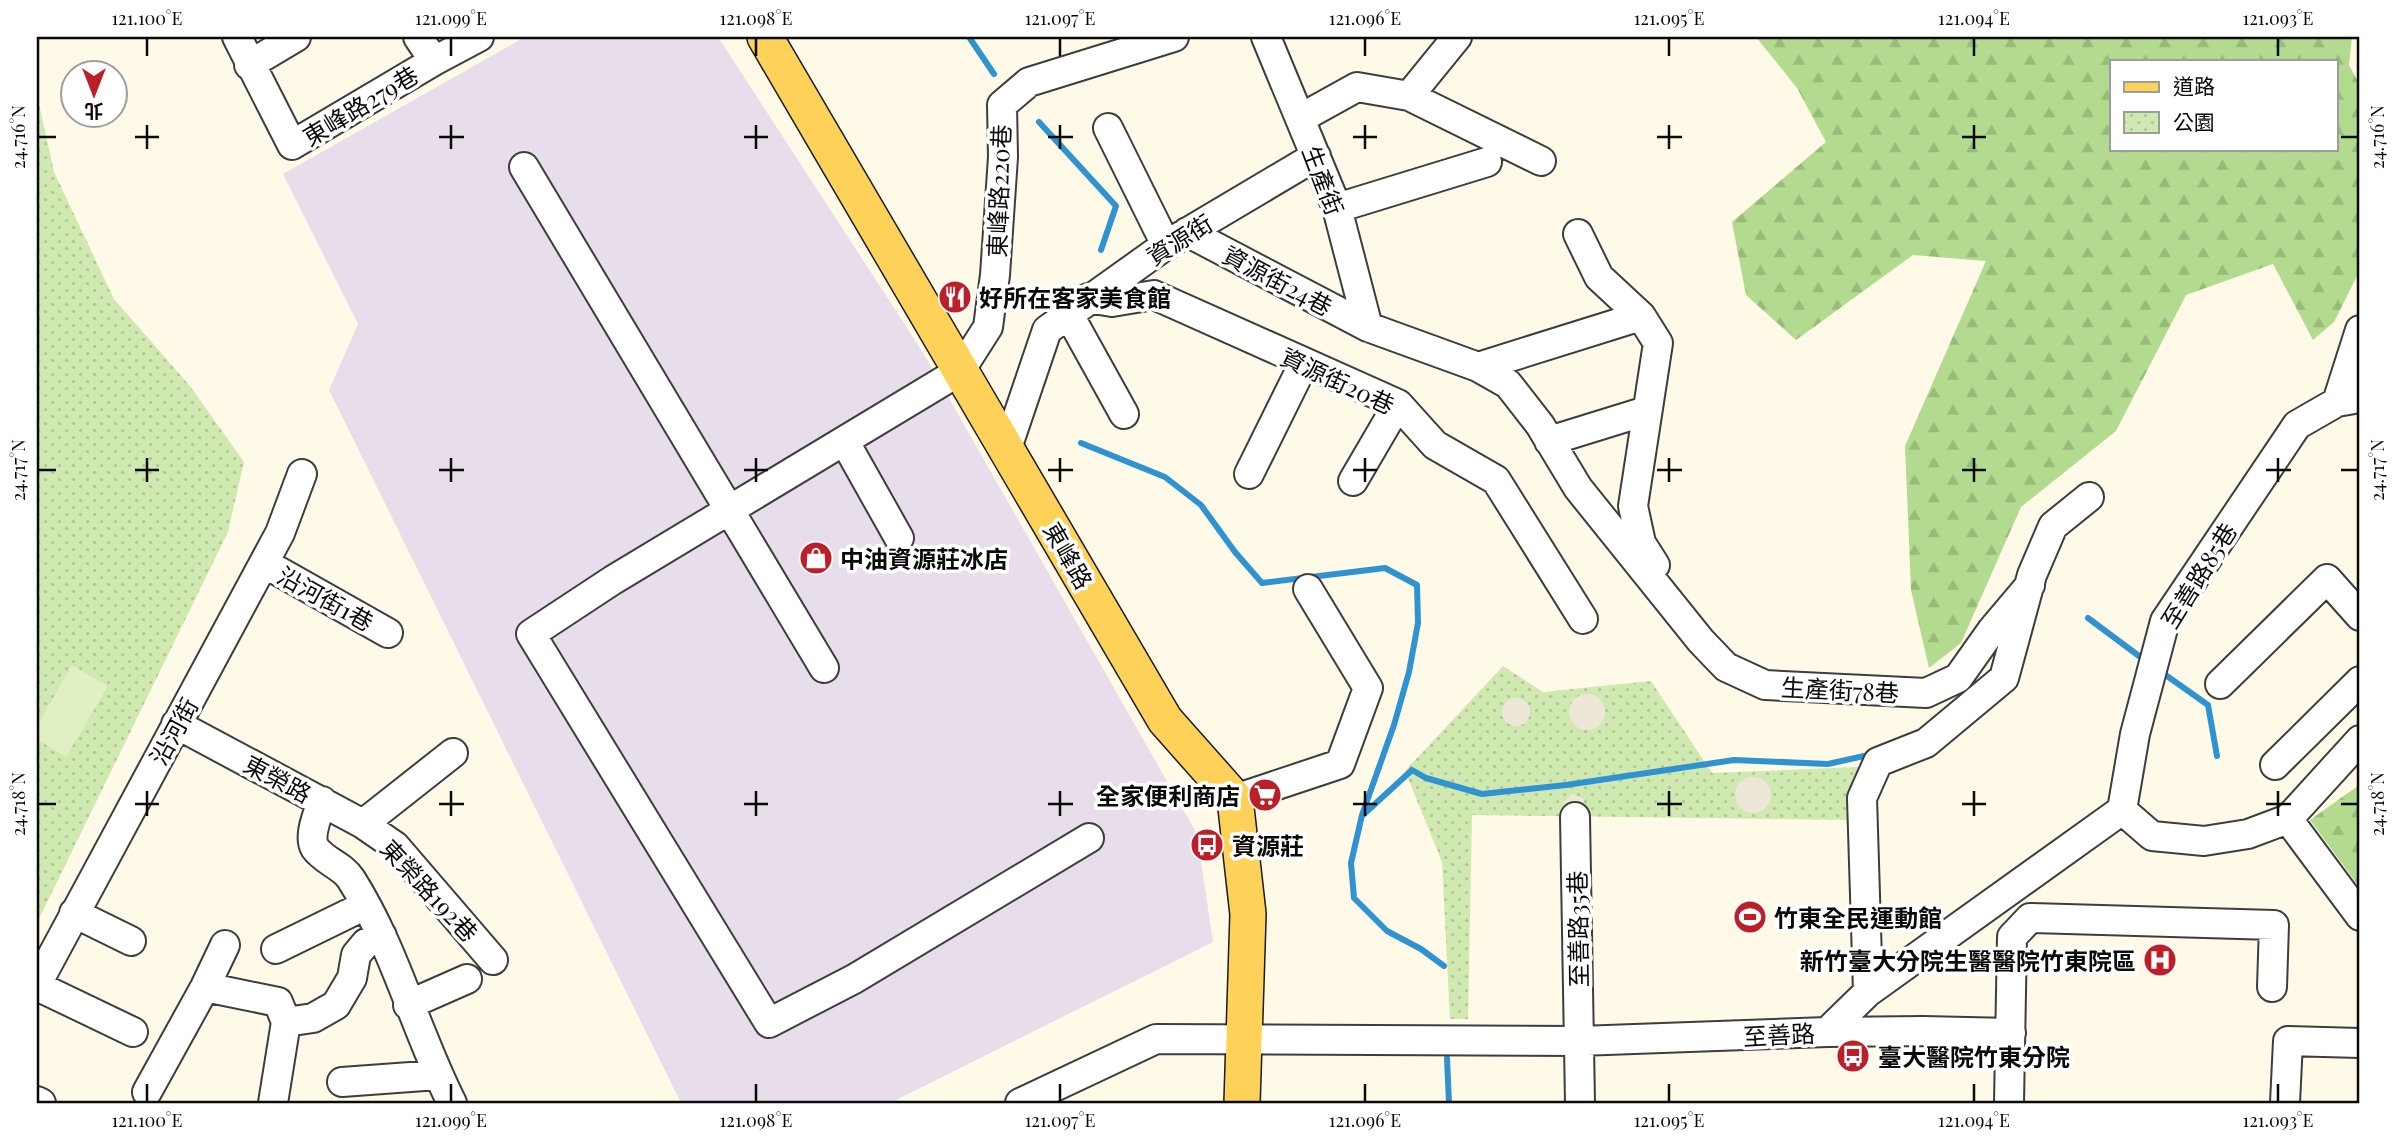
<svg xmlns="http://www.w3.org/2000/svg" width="2397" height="1140" viewBox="0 0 2397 1140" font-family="'Playfair Display','Noto Sans TC',serif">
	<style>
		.industrial { fill: #e8ddea }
		.forest { fill: url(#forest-firs); fill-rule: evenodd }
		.park { fill: url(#park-dots) }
		.pitch { fill: #e1f0c2 }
		.plaza { fill: #ede7d8 }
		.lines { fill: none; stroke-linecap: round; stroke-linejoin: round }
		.stream { stroke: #2f93d1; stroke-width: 6 }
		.minor-casing { stroke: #3d3d3d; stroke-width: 32 }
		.major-casing { stroke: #1b1b1b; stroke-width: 38 }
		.minor { stroke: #fff; stroke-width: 28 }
		.major { stroke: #fed258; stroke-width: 35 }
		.ticks { fill: none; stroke: #0a0a0a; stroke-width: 2.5 }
		.labels { text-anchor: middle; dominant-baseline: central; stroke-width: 7; stroke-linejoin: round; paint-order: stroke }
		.street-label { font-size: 24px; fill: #0a0a0a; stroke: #fff }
		.poi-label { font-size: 24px; font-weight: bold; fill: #0a0a0a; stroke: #fff; text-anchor: start }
		.neatline { fill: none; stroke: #0a0a0a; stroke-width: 2.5 }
		.ticks-label { font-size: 18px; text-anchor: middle; fill: #0a0a0a }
	</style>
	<defs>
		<pattern id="forest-firs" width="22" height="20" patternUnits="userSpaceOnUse" patternTransform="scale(1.75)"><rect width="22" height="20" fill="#b3db8f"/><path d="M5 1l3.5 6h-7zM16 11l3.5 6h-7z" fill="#99bb7a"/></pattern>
		<pattern id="park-dots" width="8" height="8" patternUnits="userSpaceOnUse" patternTransform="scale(1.75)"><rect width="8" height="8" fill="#cfe9b0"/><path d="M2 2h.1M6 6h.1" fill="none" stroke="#b0c696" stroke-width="1.8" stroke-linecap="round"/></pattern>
	</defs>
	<rect width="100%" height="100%" fill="#fffae7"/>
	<path class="industrial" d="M 525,37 L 718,37 L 922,351 L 1197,834 L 1213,942 L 890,1103 L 681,1103 L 329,390 L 358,324 L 283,174 Z"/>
	<path class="forest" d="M 1756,37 L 2352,37 L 2349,65 L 2360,85 L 2360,270 L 2334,322 L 2313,340 L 2273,264 L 2186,295 L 2116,431 L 2021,507 L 1961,643 L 1929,668 L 1911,590 L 1905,446 L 1986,261 L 1913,255 L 1796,340 L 1746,295 L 1732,222 L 1826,142 L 1797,88 ZM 2112,61 L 2336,61 L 2336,149 L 2112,149 Z
		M 2359,785 L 2360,786 L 2360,888 L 2310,820 Z"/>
	<path class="park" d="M 37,95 L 54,172 L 114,299 L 190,386 L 244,462 L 228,532 L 37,923 Z
		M 1503,666 L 1543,692 L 1651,681 L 1712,773 L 1858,767 L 1856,820 L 1472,815 L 1468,1019 L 1450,1019 L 1442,862 L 1405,771 Z"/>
	<path class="pitch" d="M 72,665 L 108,686 L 66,757 L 37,739 L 37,726 Z"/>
	<path class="plaza" d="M1569 712a18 18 0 1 1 36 0a18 18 0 1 1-36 0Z
		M1502 712a14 14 0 1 1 28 0a14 14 0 1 1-28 0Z
		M1735 795a18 18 0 1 1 36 0a18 18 0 1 1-36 0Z
		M 1572,794 L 1583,798 L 1585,808 L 1565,812 L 1564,802 Z"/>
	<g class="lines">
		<path class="stream" d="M 969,37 L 994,74
			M 1039,122 L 1116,206 L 1101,250
			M 1081,443 L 1165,477 L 1201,505 L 1235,552 L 1262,583 L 1385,568 L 1417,585 L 1418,623 L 1409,672 L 1394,725 L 1362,815 L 1351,863 L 1354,898 L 1387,931 L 1421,949 L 1444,966
			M 2088,618 L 2139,656
			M 2167,676 L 2208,705 L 2217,756
			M 1363,815 L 1412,770 L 1426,778 L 1482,794 L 1566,785 L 1734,760 L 1828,764 L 1864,756
			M 1447,1058 L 1449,1103"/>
		<defs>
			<path id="minor" d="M 237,37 L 292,145 L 434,61 L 479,37
				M 418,37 L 434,61
				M 1266,37 L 1337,208 L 1368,327
				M 249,65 L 296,37
				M 1409,96 L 1457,37
				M 1301,118 L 1357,87 L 1409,96 L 1541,161
				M 1108,128 L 1166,245
				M 524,167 L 824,668
				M 1337,208 L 1487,162
				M 1187,232 L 1368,327 L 1478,367 L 1508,384 L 1540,425 L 1578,488 L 1701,641 L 1726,667 L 1765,685 L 1926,693 L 1958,678 L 1992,630 L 2030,585
				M 1578,234 L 1599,277 L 1641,316
				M 1088,298 L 1112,302 L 1154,295 L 1398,404 L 1435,445 L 1496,480 L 1583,619
				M 1068,313 L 1124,414
				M 1478,367 L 1641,316 L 1658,343 L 1633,506 L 1641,543 L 1655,565
				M 2337,402 L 2360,330
				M 1549,441 L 1646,411
				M 845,442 L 899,538
				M 1007,448 L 1047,330 L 1166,245 L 1316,156
				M 1249,474 L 1304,363
				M 1353,481 L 1398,404
				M 264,563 L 388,633
				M 2220,684 L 2327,579 L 2360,616
				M 176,724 L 363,824 L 395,846 L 493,960
				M 2275,765 L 2360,681
				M 1235,799 L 1340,764 L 1368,688 L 1308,589
				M 322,801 C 318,814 308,836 315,848 C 324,861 343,866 351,879 C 395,948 415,1030 452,1103
				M 2122,810 L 2135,734 L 2165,621 L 2297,425 L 2337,402 L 2360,398
				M 1575,817 L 1580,1103
				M 2288,819 L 2360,916
				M 363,824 L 453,753
				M 1089,838 L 854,979 L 769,1023 L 531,634 L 613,580 L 960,371 L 988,327 L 995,275 L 1003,157 L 1002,105 L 1029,82 L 1174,37
				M 74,913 L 131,941
				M 276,949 L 366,905
				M 37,984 L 280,533 L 302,474
				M 37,986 L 133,1032
				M 205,987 L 278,1002 L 286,1022
				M 1868,992 L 1862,798 L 1878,762 L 1926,743 L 2004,678 L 2032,575 L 2053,526 L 2089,497
				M 408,1005 L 467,979
				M 1827,1032 L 1868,992 L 2122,810 L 2152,836 L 2204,841 L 2248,834 L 2288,819 L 2360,740
				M 342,1082 L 438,1075
				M 147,1092 L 205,987 L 225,945
				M 37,1101 L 41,1103
				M 273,1103 L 286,1022 L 313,1018 L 336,1005 L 352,978 L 356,955 L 366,943 L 382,936
				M 1020,1103 L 1156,1039 L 1579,1041 L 1827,1032 L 1923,1031 L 2011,1033
				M 2009,1103 L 2012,937 L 2030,918 L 2274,925 L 2272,987
				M 2285,1103 L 2288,1041 L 2360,1043"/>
			<path id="major" d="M 765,37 L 1165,720 L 1235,799 L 1248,914 L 1242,1103"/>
		</defs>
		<use href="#minor" class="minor-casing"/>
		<use href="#major" class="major-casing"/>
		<use href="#minor" class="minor"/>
		<use href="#major" class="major"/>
	</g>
	<path class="ticks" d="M 147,38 L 147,56M 451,38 L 451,56M 756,38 L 756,56M 1060,38 L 1060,56M 1365,38 L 1365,56M 1669,38 L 1669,56M 1974,38 L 1974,56M 2278,38 L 2278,56M 147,125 L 147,149M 451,125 L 451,149M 756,125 L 756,149M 1060,125 L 1060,149M 1365,125 L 1365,149M 1669,125 L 1669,149M 1974,125 L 1974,149M 38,137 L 56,137M 135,137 L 159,137M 439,137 L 464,137M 744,137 L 768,137M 1048,137 L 1073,137M 1353,137 L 1377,137M 1657,137 L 1682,137M 1962,137 L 1986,137M 2341,137 L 2358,137M 147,458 L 147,482M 451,458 L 451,482M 756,458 L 756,482M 1060,458 L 1060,482M 1365,458 L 1365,482M 1669,458 L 1669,482M 1974,458 L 1974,482M 2278,458 L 2278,482M 38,470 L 56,470M 135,470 L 159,470M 439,470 L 464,470M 744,470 L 768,470M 1048,470 L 1073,470M 1353,470 L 1377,470M 1657,470 L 1682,470M 1962,470 L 1986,470M 2266,470 L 2291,470M 2341,470 L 2358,470M 147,791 L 147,816M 451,791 L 451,816M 756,791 L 756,816M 1060,791 L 1060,816M 1365,791 L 1365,816M 1669,791 L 1669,816M 1974,791 L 1974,816M 2278,791 L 2278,816M 38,804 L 56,804M 135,804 L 159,804M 439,804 L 464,804M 744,804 L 768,804M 1048,804 L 1073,804M 1353,804 L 1377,804M 1657,804 L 1682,804M 1962,804 L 1986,804M 2266,804 L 2291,804M 2341,804 L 2358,804M 147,1084 L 147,1102M 451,1084 L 451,1102M 756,1084 L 756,1102M 1060,1084 L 1060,1102M 1365,1084 L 1365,1102M 1669,1084 L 1669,1102M 1974,1084 L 1974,1102M 2278,1084 L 2278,1102"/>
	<defs>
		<symbol id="restaurant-disc" viewBox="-11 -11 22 22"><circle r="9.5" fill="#bd1f29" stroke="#fff"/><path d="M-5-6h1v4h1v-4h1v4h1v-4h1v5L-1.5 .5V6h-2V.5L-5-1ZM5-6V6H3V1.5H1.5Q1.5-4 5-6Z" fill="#fff"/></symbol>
		<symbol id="shop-disc" viewBox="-11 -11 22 22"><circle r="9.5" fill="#bd1f29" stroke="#fff"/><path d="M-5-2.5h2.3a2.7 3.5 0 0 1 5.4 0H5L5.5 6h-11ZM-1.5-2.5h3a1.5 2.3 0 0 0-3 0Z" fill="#fff"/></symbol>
		<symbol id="supermarket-disc" viewBox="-11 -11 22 22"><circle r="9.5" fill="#bd1f29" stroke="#fff"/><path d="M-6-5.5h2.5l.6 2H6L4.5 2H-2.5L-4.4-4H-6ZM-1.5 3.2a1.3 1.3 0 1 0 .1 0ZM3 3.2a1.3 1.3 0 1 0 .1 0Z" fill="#fff"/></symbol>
		<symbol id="bus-disc" viewBox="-11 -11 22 22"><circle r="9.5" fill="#bd1f29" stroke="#fff"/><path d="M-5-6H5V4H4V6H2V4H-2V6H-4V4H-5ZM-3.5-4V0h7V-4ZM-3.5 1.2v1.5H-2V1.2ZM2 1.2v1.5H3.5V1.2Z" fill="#fff"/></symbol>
		<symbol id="stadium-disc" viewBox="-11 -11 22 22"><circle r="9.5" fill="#bd1f29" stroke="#fff"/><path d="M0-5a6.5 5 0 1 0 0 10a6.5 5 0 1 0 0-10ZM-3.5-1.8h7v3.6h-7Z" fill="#fff"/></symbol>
		<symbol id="hospital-disc" viewBox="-11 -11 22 22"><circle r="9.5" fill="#bd1f29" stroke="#fff"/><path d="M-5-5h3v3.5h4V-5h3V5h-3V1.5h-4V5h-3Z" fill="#fff"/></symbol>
	</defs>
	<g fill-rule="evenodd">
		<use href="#restaurant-disc" x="936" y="278" width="38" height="38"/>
		<use href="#shop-disc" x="797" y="539" width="38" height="38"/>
		<use href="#supermarket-disc" x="1246" y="776" width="38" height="38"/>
		<use href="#bus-disc" x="1188" y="826" width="38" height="38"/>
		<use href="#stadium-disc" x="1731" y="898" width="38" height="38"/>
		<use href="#hospital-disc" x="2141" y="941" width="38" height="38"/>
		<use href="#bus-disc" x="1834" y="1037" width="38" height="38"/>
	</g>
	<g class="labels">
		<g class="street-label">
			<text transform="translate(360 105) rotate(-31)">東峰路279巷</text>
			<text transform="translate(1324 180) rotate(69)">生產街</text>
			<text transform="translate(998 191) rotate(-88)">東峰路220巷</text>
			<text transform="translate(1179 239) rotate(-32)">資源街</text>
			<text transform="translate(1278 280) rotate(28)">資源街24巷</text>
			<text transform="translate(1338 380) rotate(25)">資源街20巷</text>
			<text transform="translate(1069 555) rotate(60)">東峰路</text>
			<text transform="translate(2198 575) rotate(-58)">至善路85巷</text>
			<text transform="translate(326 598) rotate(29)">沿河街1巷</text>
			<text transform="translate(1840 689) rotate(3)">生產街78巷</text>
			<text transform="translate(173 731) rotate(-61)">沿河街</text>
			<text transform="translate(278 778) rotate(28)">東榮路</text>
			<text transform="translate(430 890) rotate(47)">東榮路192巷</text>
			<text transform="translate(1577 929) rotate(-91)">至善路35巷</text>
			<text transform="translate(1779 1034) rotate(-3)">至善路</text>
		</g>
		<g class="poi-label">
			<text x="979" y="297">好所在客家美食館</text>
			<text x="840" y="558">中油資源莊冰店</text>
			<text x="1240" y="795" text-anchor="end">全家便利商店</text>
			<text x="1232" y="845">資源莊</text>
			<text x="1774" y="917">竹東全民運動館</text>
			<text x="2136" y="960" text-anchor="end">新竹臺大分院生醫醫院竹東院區</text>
			<text x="1878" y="1056">臺大醫院竹東分院</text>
		</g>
	</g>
	<rect width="2397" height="1140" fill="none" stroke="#ffffff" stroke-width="77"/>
	<rect x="2110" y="60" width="228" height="91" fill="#ffffff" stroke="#9d9d9d" stroke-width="2"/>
	<rect x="2124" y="82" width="35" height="10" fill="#fed258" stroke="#9d9d9d" stroke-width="2"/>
	<text x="2173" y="94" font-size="21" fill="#0a0a0a">道路</text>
	<rect x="2124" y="112" width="35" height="21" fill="url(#park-dots)" stroke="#9d9d9d" stroke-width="2"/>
	<text x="2173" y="130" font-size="21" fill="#0a0a0a">公園</text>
	<g transform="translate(94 94) rotate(180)"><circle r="33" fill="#ffffff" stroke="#9d9d9d" stroke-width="2"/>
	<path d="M0-5L12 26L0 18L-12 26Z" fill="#bd1f29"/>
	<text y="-10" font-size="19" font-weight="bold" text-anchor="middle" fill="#0a0a0a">北</text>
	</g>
	<rect x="38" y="38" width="2320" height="1064" class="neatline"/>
	<g class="ticks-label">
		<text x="147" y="25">121.100°E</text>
		<text x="451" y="25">121.099°E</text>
		<text x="756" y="25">121.098°E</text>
		<text x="1060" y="25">121.097°E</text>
		<text x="1365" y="25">121.096°E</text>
		<text x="1669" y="25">121.095°E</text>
		<text x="1974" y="25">121.094°E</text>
		<text x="2278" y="25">121.093°E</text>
		<text transform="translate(2378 137) rotate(-90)" y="6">24.716°N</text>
		<text transform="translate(19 137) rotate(-90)" y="6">24.716°N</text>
		<text transform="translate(2378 470) rotate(-90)" y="6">24.717°N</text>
		<text transform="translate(19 470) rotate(-90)" y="6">24.717°N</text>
		<text transform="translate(2378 804) rotate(-90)" y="6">24.718°N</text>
		<text transform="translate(19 804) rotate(-90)" y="6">24.718°N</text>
		<text x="147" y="1127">121.100°E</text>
		<text x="451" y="1127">121.099°E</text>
		<text x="756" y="1127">121.098°E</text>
		<text x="1060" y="1127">121.097°E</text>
		<text x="1365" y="1127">121.096°E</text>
		<text x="1669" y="1127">121.095°E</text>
		<text x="1974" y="1127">121.094°E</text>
		<text x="2278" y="1127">121.093°E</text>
	</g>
</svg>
